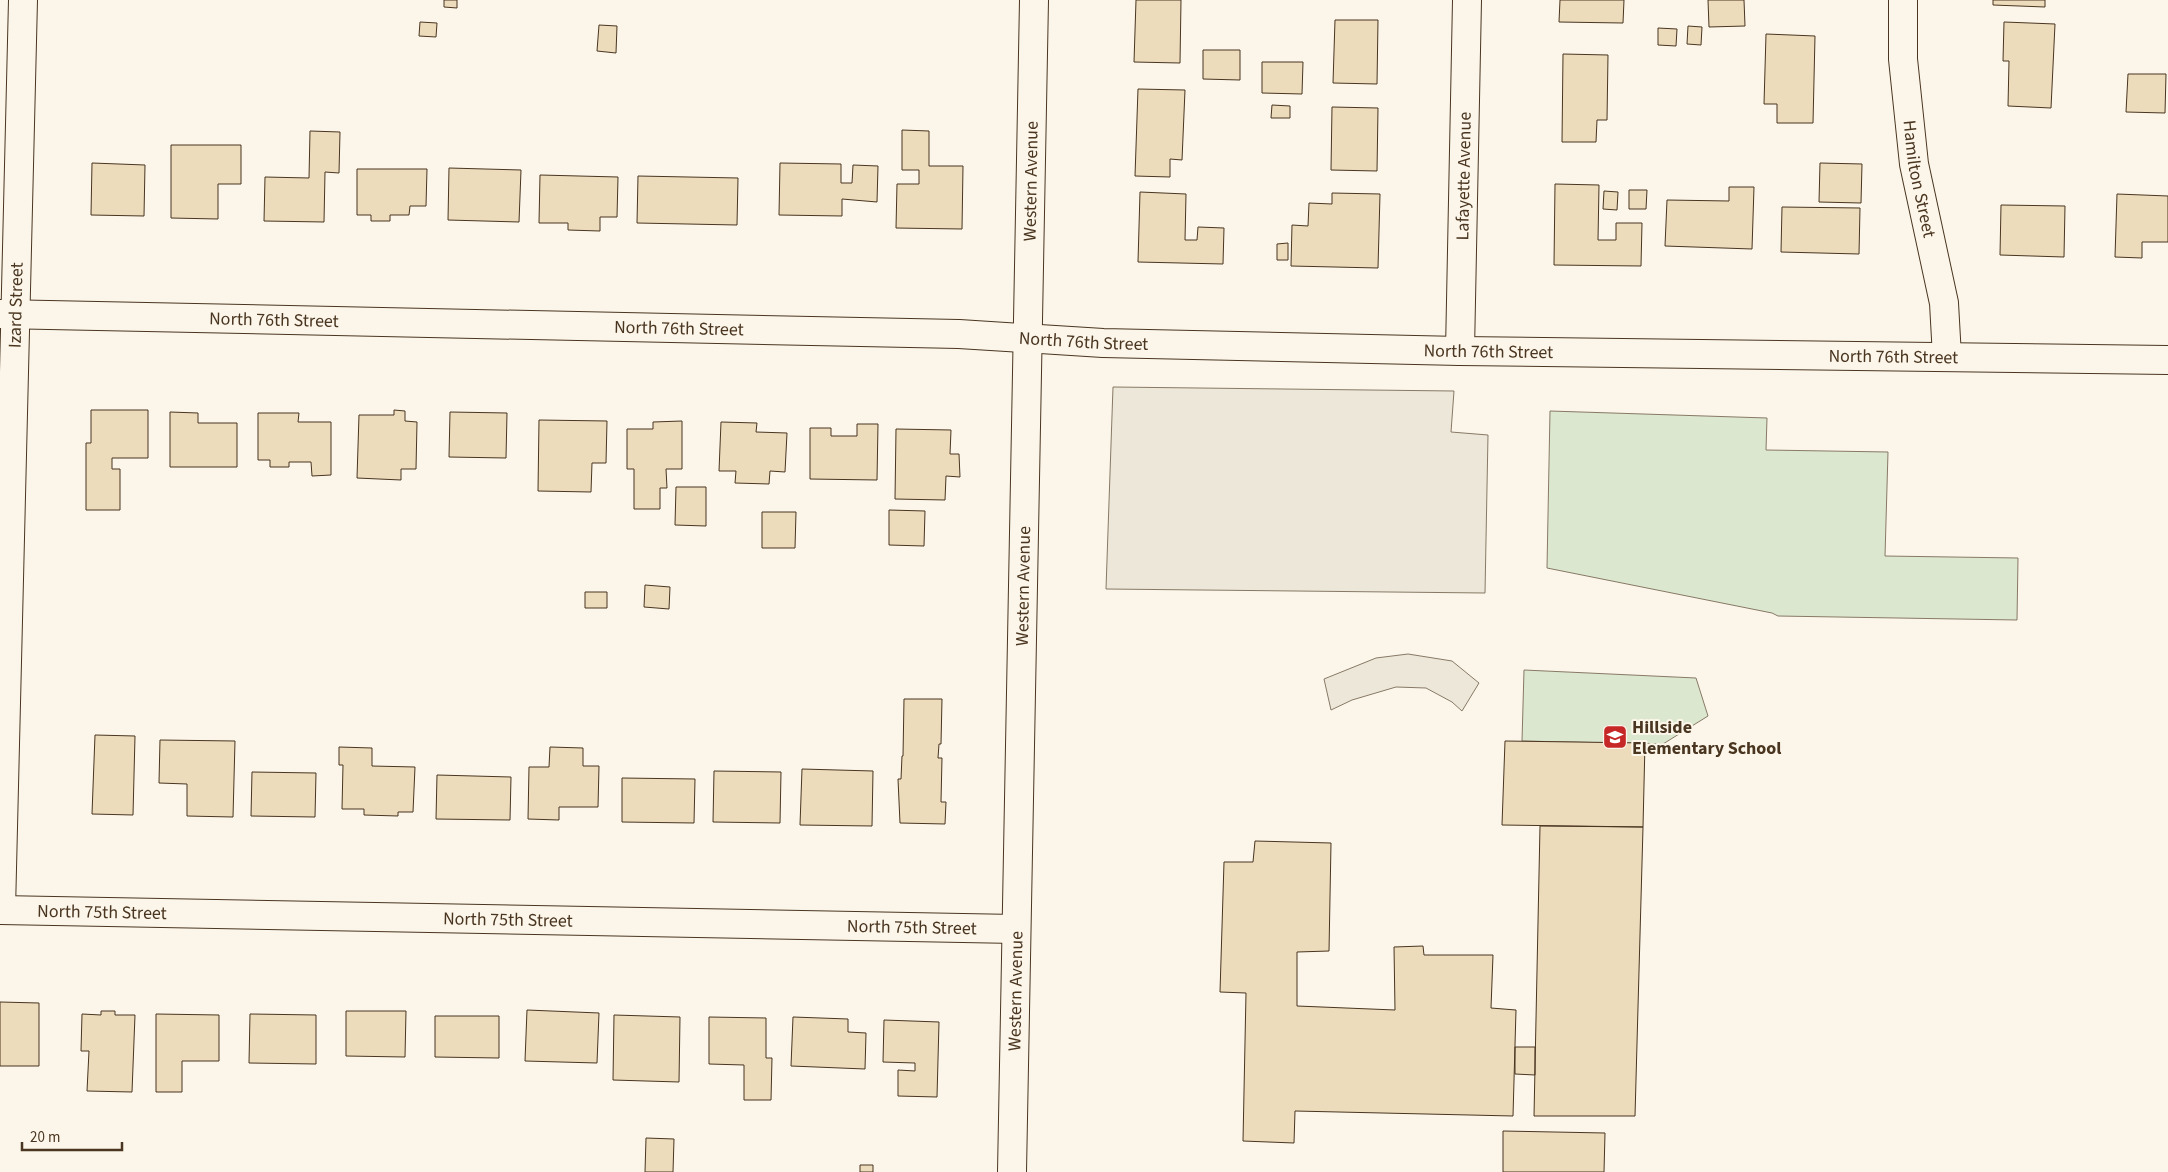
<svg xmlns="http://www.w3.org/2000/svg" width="2168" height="1172" viewBox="0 0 2168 1172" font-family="'Source Sans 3',sans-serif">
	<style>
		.green { fill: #dce7d0; stroke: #887966 }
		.parking { fill: #ede7d9; stroke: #887966 }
		.building { fill: #ecdcbc; stroke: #4a3520 }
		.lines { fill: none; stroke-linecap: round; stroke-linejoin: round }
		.street-casing { stroke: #4a3520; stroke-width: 30 }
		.secondary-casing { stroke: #4a3520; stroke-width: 30 }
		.street { stroke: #fbf6e9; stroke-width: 28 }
		.secondary { stroke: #fbf6e9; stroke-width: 28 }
		.labels { text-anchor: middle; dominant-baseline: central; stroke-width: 4; stroke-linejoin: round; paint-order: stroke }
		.street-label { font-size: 18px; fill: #4a3520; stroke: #fbf6e9 }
		.poi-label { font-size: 18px; font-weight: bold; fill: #4a3520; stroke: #fbf6e9; text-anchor: start }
	</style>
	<rect width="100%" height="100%" fill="#fbf6e9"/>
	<path class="green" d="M 1550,411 L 1767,418 L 1766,450 L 1888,452 L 1885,556 L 2018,558 L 2017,620 L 1778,616 L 1772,613 L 1547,568 Z
		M 1524,670 L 1696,678 L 1708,716 L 1663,744 L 1522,741 Z"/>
	<path class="parking" d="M 1113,387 L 1454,391 L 1451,432 L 1488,435 L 1485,593 L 1106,589 Z
		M 1408,654 L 1452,661 L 1479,683 L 1462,711 L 1452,702 L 1426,688 L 1396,687 L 1352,700 L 1331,710 L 1324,679 L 1376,658 Z"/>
	<path class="building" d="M 444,0 L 457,0 L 457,8 L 444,7 Z
		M 1136,0 L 1181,0 L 1180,63 L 1134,62 Z
		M 1560,0 L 1624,0 L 1623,23 L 1559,22 Z
		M 1708,0 L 1744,0 L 1745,26 L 1709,27 Z
		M 1993,0 L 2045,0 L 2045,7 L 1993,5 Z
		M 1335,20 L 1378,20 L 1377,84 L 1333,83 Z
		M 420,22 L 437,23 L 436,37 L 419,36 Z
		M 2004,22 L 2055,24 L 2051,108 L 2008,106 L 2009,61 L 2003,61 Z
		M 599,25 L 617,26 L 616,53 L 597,51 Z
		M 1688,26 L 1702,27 L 1701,45 L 1687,44 Z
		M 1658,28 L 1677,29 L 1676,46 L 1658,45 Z
		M 1766,34 L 1815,36 L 1813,123 L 1777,123 L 1777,104 L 1764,104 Z
		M 1203,50 L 1240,50 L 1240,80 L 1203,79 Z
		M 1563,54 L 1608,55 L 1607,120 L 1597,120 L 1596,142 L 1562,142 Z
		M 1262,62 L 1303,62 L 1302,94 L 1262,93 Z
		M 2128,74 L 2166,74 L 2165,113 L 2126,112 Z
		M 1138,89 L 1185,90 L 1182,160 L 1170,159 L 1170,177 L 1135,176 Z
		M 1272,105 L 1290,106 L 1290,118 L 1271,118 Z
		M 1332,107 L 1378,108 L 1377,171 L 1331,170 Z
		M 902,130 L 929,131 L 929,166 L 963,166 L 962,229 L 896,228 L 897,184 L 919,184 L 919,170 L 902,170 Z
		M 310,131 L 340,132 L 339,173 L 325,172 L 324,222 L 264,221 L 265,177 L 309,178 Z
		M 171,145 L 241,145 L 241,184 L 218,184 L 218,219 L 171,218 Z
		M 92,163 L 145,165 L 144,216 L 91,215 Z
		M 780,163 L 841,164 L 841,183 L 852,183 L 853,165 L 878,166 L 877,202 L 842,199 L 842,216 L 779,215 Z
		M 1820,163 L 1862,164 L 1861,203 L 1819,202 Z
		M 449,168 L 521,170 L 519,222 L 448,220 Z
		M 357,169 L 427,169 L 426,206 L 410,206 L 409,215 L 390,215 L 390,221 L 371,221 L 371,215 L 357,215 Z
		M 540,175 L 618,177 L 617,217 L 600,217 L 600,231 L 568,230 L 568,223 L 539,223 Z
		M 638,176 L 738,178 L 737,225 L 637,223 Z
		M 1555,184 L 1599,185 L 1598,240 L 1616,240 L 1616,223 L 1642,223 L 1641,266 L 1554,265 Z
		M 1729,187 L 1754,187 L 1752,249 L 1665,246 L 1667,200 L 1729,201 Z
		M 1629,190 L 1647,190 L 1646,209 L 1629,209 Z
		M 1604,191 L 1618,192 L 1617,210 L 1603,209 Z
		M 1140,192 L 1186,194 L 1185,240 L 1197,240 L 1198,227 L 1224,228 L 1223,264 L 1138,262 Z
		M 1332,193 L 1380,194 L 1378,268 L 1291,266 L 1292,225 L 1308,226 L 1309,203 L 1332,204 Z
		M 2117,194 L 2168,196 L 2168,242 L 2142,242 L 2142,258 L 2115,257 Z
		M 2001,205 L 2065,206 L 2064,257 L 2000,255 Z
		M 1782,207 L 1860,208 L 1859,254 L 1781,252 Z
		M 1288,243 L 1288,260 L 1277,260 L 1277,244 Z
		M 91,410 L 148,410 L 148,458 L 112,458 L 112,469 L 120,469 L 120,510 L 86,510 L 86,443 L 91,443 Z
		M 394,410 L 405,411 L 405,421 L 417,422 L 416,469 L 401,469 L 401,480 L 357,478 L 359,415 L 394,415 Z
		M 170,412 L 198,413 L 198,423 L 237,423 L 237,467 L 170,467 Z
		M 450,412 L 507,413 L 506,458 L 449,457 Z
		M 258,413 L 299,413 L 298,422 L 331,422 L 331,475 L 312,476 L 311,462 L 289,462 L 289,467 L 270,467 L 270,460 L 258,460 Z
		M 539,420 L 607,421 L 606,463 L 592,463 L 591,492 L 538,491 Z
		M 682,421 L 682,469 L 666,469 L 667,488 L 660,488 L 660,509 L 634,509 L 634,469 L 627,469 L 627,429 L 653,429 L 653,422 Z
		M 721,422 L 757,423 L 756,432 L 787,433 L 785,472 L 770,471 L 769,484 L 735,483 L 736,471 L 719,471 Z
		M 857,424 L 878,424 L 877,480 L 810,479 L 810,428 L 831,428 L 831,436 L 857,436 Z
		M 896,429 L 951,430 L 950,454 L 959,454 L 960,477 L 946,476 L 945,500 L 895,499 Z
		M 676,487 L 706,487 L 706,526 L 675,525 Z
		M 889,510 L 925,511 L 924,546 L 889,545 Z
		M 762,512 L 796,512 L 795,548 L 762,548 Z
		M 645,585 L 670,587 L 669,609 L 644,607 Z
		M 585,592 L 607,592 L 607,608 L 585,608 Z
		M 904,699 L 942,699 L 941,744 L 939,744 L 938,758 L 942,758 L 941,802 L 946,802 L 945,824 L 900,823 L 898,779 L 901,779 L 902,756 L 903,756 Z
		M 95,735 L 135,736 L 133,815 L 92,814 Z
		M 160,740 L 235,741 L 233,817 L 187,816 L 187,784 L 159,783 Z
		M 1505,741 L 1645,743 L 1643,827 L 1502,825 Z
		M 339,747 L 372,748 L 372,766 L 415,767 L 413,812 L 398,812 L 398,816 L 364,815 L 364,809 L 342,809 L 343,765 L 339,765 Z
		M 550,747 L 583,748 L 583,766 L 599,766 L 598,807 L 559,807 L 559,820 L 528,819 L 529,767 L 549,767 Z
		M 802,769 L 873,771 L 872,826 L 800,825 Z
		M 714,771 L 781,772 L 780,823 L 713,822 Z
		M 252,772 L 316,773 L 315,817 L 251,816 Z
		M 437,775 L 511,777 L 510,820 L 436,819 Z
		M 622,778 L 695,779 L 694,823 L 622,822 Z
		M 1540,826 L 1643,827 L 1635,1116 L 1534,1116 Z
		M 1255,841 L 1331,843 L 1329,951 L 1297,952 L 1297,1006 L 1395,1010 L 1394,947 L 1423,946 L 1424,955 L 1493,955 L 1491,1008 L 1516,1010 L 1513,1116 L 1295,1111 L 1294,1143 L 1243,1141 L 1246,993 L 1220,992 L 1224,862 L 1253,862 Z
		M 0,1002 L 39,1003 L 39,1066 L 0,1066 Z
		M 527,1010 L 599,1013 L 597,1063 L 525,1061 Z
		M 101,1011 L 115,1011 L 115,1015 L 135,1015 L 132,1092 L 87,1091 L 89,1051 L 81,1051 L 82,1014 L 101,1015 Z
		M 346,1011 L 406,1011 L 405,1057 L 346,1056 Z
		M 156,1014 L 219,1015 L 219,1061 L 182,1061 L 182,1092 L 156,1092 Z
		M 250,1014 L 316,1015 L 316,1064 L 249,1063 Z
		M 614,1015 L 680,1017 L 679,1082 L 613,1080 Z
		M 435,1016 L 499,1016 L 499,1058 L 435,1057 Z
		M 709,1017 L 766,1018 L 766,1058 L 772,1058 L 771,1100 L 744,1100 L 744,1065 L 709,1064 Z
		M 793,1017 L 848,1019 L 848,1032 L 866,1033 L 865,1069 L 791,1066 Z
		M 884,1020 L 939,1022 L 937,1097 L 898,1096 L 898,1070 L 915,1071 L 915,1063 L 883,1062 Z
		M 1515,1047 L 1535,1047 L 1535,1075 L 1515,1074 Z
		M 1503,1131 L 1605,1133 L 1604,1172 L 1503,1172 Z
		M 646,1138 L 674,1139 L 673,1172 L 645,1172 Z
		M 860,1165 L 873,1165 L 873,1172 L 860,1172 Z"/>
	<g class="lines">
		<defs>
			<g id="street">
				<path id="s1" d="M 1903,0 L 1903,59 L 1914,164 L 1944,303 L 1947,357"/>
				<path id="s2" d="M 1460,351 L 1467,0"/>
				<path id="s3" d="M 0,910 L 1016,929"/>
				<path id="s4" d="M 1,910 L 23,0"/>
			</g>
			<g id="secondary">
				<path id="s5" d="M 0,314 L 959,334 L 1103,343 L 1460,351 L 2168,360"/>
				<path id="s6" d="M 1012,1172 L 1034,0"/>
			</g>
		</defs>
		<use href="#street" class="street-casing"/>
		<use href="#secondary" class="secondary-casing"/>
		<use href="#street" class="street"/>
		<use href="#secondary" class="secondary"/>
	</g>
	<defs>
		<symbol id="school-square" viewBox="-11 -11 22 22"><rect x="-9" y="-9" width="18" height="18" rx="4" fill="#c62828" stroke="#fbf6e9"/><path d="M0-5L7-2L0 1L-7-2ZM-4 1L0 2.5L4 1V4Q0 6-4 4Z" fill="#fff"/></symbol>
	</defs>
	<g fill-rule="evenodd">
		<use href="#school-square" x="1601" y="723" width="28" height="28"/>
	</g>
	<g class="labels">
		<g class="street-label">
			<text stroke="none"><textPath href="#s2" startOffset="175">Lafayette Avenue</textPath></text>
			<text stroke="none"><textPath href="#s1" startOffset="180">Hamilton Street</textPath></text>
			<text stroke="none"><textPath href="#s6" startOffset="991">Western Avenue</textPath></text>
			<text stroke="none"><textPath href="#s4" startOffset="605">Izard Street</textPath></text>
			<text stroke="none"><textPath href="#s5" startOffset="274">North 76th Street</textPath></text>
			<text stroke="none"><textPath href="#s5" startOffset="679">North 76th Street</textPath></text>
			<text stroke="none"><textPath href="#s5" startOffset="1084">North 76th Street</textPath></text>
			<text stroke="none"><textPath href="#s5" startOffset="1489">North 76th Street</textPath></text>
			<text stroke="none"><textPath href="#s5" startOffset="1894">North 76th Street</textPath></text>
			<text stroke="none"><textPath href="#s6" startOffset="586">Western Avenue</textPath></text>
			<text stroke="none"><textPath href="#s3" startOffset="102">North 75th Street</textPath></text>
			<text stroke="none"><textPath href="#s3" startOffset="508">North 75th Street</textPath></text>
			<text stroke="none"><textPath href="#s3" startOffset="912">North 75th Street</textPath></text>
			<text stroke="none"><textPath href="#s6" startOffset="181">Western Avenue</textPath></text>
		</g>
		<g class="poi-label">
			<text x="1632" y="727">Hillside<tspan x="1632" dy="21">Elementary School</tspan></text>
		</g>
	</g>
	<path d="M22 1142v8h100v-8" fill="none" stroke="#4a3520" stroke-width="2.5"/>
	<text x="30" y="1142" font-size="15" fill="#4a3520" stroke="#fbf6e9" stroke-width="4" paint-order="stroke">20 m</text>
</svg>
